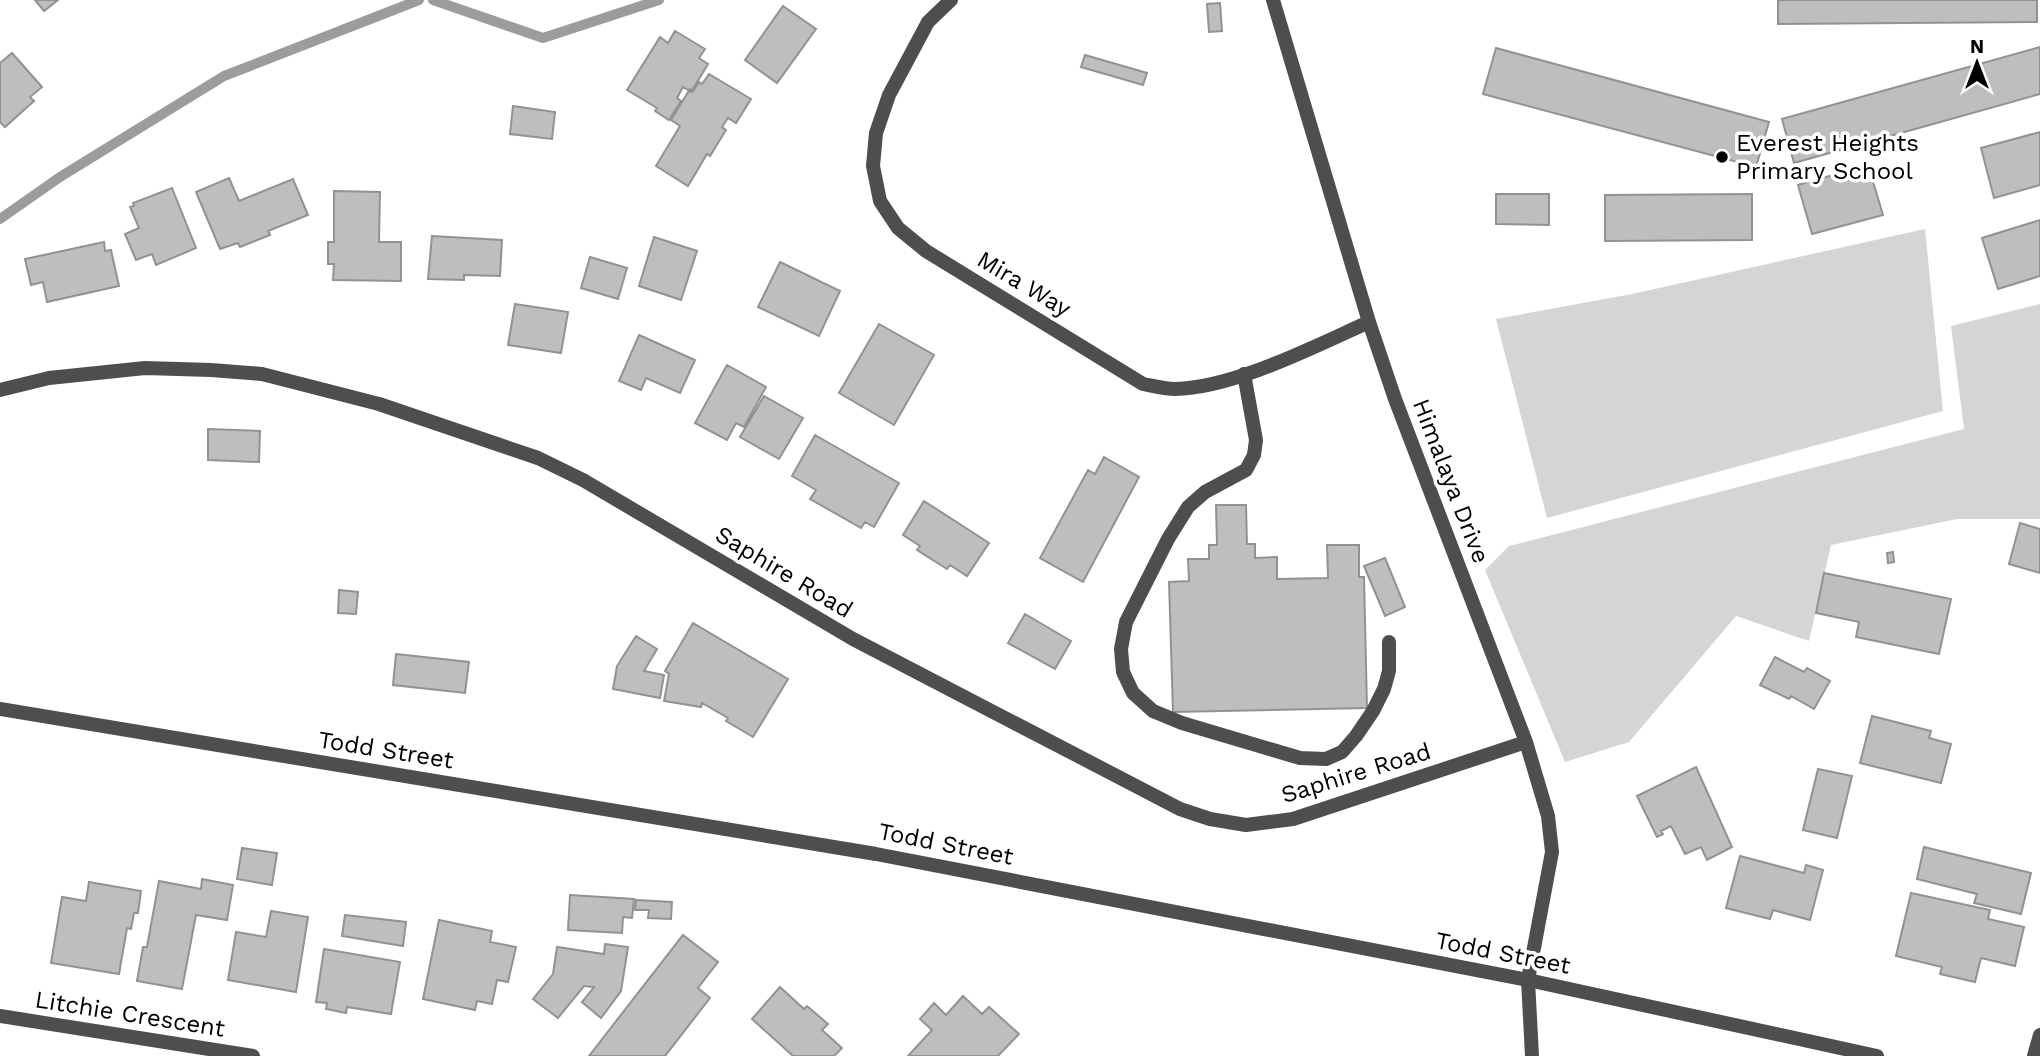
<svg xmlns="http://www.w3.org/2000/svg" width="2040" height="1056" viewBox="0 0 2040 1056" font-family="'Work Sans',sans-serif">
	<style>
		.green { fill: #d5d5d5 }
		.lines { fill: none; stroke-linecap: round; stroke-linejoin: round }
		.stream { stroke: #9c9c9c; stroke-width: 10 }
		.building { fill: #bebebe; stroke: #929292; stroke-width: 2 }
		.service { stroke: #4e4e4e; stroke-width: 14 }
		.minor { stroke: #4e4e4e; stroke-width: 14 }
		.tertiary { stroke: #4e4e4e; stroke-width: 14 }
		.poi-dot { fill: #000; stroke: #fff; stroke-width: 2.5 }
		.labels { text-anchor: middle; dominant-baseline: central; stroke-width: 7; stroke-linejoin: round; paint-order: stroke }
		.poi-label { font-size: 24px; fill: #000; stroke: #fff; text-anchor: start }
		.street-label { font-size: 24px; fill: #000; stroke: #fff }
	</style>
	<rect width="100%" height="100%" fill="#fff"/>
	<path class="green" d="M 1925,229 L 1943,411 L 1547,518 L 1496,319 L 1632,294 Z
		M 2040,304 L 2040,519 L 1957,519 L 1831,545 L 1809,641 L 1736,616 L 1629,742 L 1565,762 L 1485,570 L 1509,546 L 1964,429 L 1951,326 Z"/>
	<g class="lines">
		<path class="stream" d="M 433,0 L 543,38 L 659,0
			M 0,219 L 60,177 L 224,76 L 419,0"/>
	</g>
	<path class="building" d="M 35,0 L 58,0 L 44,11 Z
		M 1778,0 L 2037,0 L 2037,22 L 1778,24 Z
		M 1220,3 L 1222,31 L 1209,32 L 1207,4 Z
		M 783,6 L 816,29 L 777,83 L 745,60 Z
		M 675,31 L 705,49 L 699,58 L 708,64 L 691,92 L 683,87 L 677,98 L 681,101 L 669,120 L 655,111 L 657,108 L 627,90 L 660,37 L 668,43 Z
		M 2040,47 L 2040,94 L 1794,163 L 1782,119 Z
		M 1496,48 L 1769,122 L 1756,167 L 1483,94 Z
		M 12,53 L 42,87 L 30,97 L 34,101 L 5,127 L 0,122 L 0,63 Z
		M 1085,55 L 1147,73 L 1143,85 L 1081,67 Z
		M 709,74 L 751,99 L 736,123 L 728,118 L 722,127 L 726,130 L 710,156 L 707,154 L 688,186 L 656,166 L 680,126 L 671,120 L 690,89 L 693,91 L 699,82 L 702,84 Z
		M 513,106 L 555,112 L 552,139 L 510,134 Z
		M 2040,132 L 2040,185 L 1994,198 L 1981,148 Z
		M 1868,165 L 1883,215 L 1812,234 L 1798,185 Z
		M 229,178 L 239,201 L 293,179 L 308,215 L 268,231 L 270,235 L 240,247 L 238,243 L 220,249 L 196,192 Z
		M 172,188 L 196,248 L 156,265 L 152,254 L 136,260 L 125,234 L 139,228 L 130,207 L 134,206 L 133,203 Z
		M 334,191 L 380,192 L 379,242 L 401,242 L 401,281 L 333,280 L 334,264 L 328,264 L 328,242 L 334,242 Z
		M 1496,194 L 1549,194 L 1549,225 L 1496,224 Z
		M 1752,194 L 1752,240 L 1605,241 L 1605,195 Z
		M 2040,220 L 2040,276 L 1998,289 L 1982,238 Z
		M 432,236 L 502,240 L 500,276 L 464,275 L 464,280 L 428,279 Z
		M 654,237 L 697,251 L 681,300 L 639,286 Z
		M 104,242 L 105,251 L 111,250 L 119,286 L 47,302 L 43,282 L 31,285 L 25,259 Z
		M 590,257 L 627,268 L 618,299 L 581,288 Z
		M 780,262 L 840,291 L 819,336 L 758,307 Z
		M 515,304 L 568,312 L 561,353 L 508,345 Z
		M 879,324 L 934,355 L 894,425 L 839,393 Z
		M 639,335 L 695,360 L 680,393 L 646,378 L 641,390 L 619,381 Z
		M 727,365 L 766,387 L 744,427 L 736,423 L 727,440 L 695,423 Z
		M 764,396 L 803,418 L 779,459 L 740,437 Z
		M 208,429 L 260,431 L 259,462 L 208,460 Z
		M 815,435 L 899,483 L 874,527 L 865,522 L 861,528 L 810,499 L 816,490 L 792,476 Z
		M 1104,457 L 1139,477 L 1083,582 L 1040,558 L 1088,470 L 1095,474 Z
		M 924,501 L 989,543 L 967,576 L 950,565 L 947,569 L 917,550 L 920,546 L 903,535 Z
		M 1216,505 L 1246,505 L 1247,544 L 1255,544 L 1255,558 L 1277,557 L 1277,579 L 1328,578 L 1327,545 L 1359,545 L 1359,577 L 1364,577 L 1367,708 L 1173,712 L 1169,582 L 1189,581 L 1188,559 L 1209,559 L 1209,545 L 1217,545 Z
		M 2020,523 L 2040,529 L 2040,573 L 2009,564 Z
		M 1893,552 L 1894,562 L 1888,563 L 1887,553 Z
		M 1385,558 L 1405,607 L 1385,616 L 1364,566 Z
		M 1824,573 L 1951,599 L 1939,654 L 1856,637 L 1859,622 L 1816,613 Z
		M 339,590 L 358,592 L 356,614 L 338,613 Z
		M 1025,614 L 1071,641 L 1055,669 L 1008,643 Z
		M 693,623 L 788,679 L 753,737 L 726,721 L 728,718 L 702,703 L 701,707 L 664,701 L 669,674 L 665,671 Z
		M 636,636 L 657,649 L 644,671 L 664,675 L 660,698 L 613,689 L 617,666 Z
		M 396,654 L 469,662 L 465,693 L 393,685 Z
		M 1775,657 L 1804,672 L 1807,668 L 1830,681 L 1814,709 L 1791,696 L 1789,699 L 1760,685 Z
		M 1872,716 L 1931,731 L 1929,738 L 1951,744 L 1941,783 L 1860,763 Z
		M 1696,767 L 1732,847 L 1707,860 L 1701,847 L 1685,854 L 1671,826 L 1661,831 L 1663,834 L 1657,837 L 1637,796 Z
		M 1818,769 L 1852,776 L 1837,838 L 1803,830 Z
		M 1924,847 L 2031,873 L 2021,914 L 1974,903 L 1977,894 L 1917,879 Z
		M 242,848 L 277,853 L 272,885 L 237,879 Z
		M 1740,856 L 1804,873 L 1806,865 L 1823,870 L 1810,920 L 1773,910 L 1770,919 L 1726,908 Z
		M 202,879 L 233,885 L 227,920 L 196,915 L 182,989 L 137,981 L 143,947 L 147,947 L 159,881 L 201,889 Z
		M 89,882 L 141,891 L 138,913 L 134,913 L 131,929 L 127,928 L 119,974 L 51,963 L 62,897 L 86,901 Z
		M 1911,893 L 1990,910 L 1988,919 L 2024,927 L 2015,966 L 1981,958 L 1975,982 L 1940,974 L 1942,967 L 1896,956 Z
		M 570,895 L 634,899 L 632,918 L 623,917 L 622,933 L 568,930 Z
		M 636,900 L 672,902 L 671,919 L 648,918 L 649,910 L 635,910 Z
		M 271,911 L 308,917 L 296,992 L 228,980 L 236,932 L 266,937 Z
		M 345,915 L 406,922 L 403,946 L 342,936 Z
		M 439,920 L 492,931 L 490,942 L 516,947 L 508,982 L 497,980 L 492,1004 L 477,1001 L 475,1010 L 423,999 Z
		M 683,935 L 718,962 L 698,988 L 710,998 L 665,1056 L 589,1056 Z
		M 605,944 L 628,947 L 621,991 L 601,1018 L 582,1002 L 594,987 L 584,986 L 558,1018 L 533,999 L 553,974 L 557,947 L 604,954 Z
		M 324,949 L 400,962 L 391,1014 L 347,1007 L 346,1013 L 326,1009 L 327,1003 L 316,1002 Z
		M 780,987 L 804,1009 L 807,1006 L 828,1024 L 822,1030 L 842,1048 L 834,1056 L 793,1056 L 752,1019 Z
		M 963,996 L 982,1014 L 989,1007 L 1019,1034 L 998,1056 L 908,1056 L 932,1030 L 920,1019 L 934,1003 L 946,1015 Z"/>
	<g class="lines">
		<path class="service" d="M 1244,374 L 1256,440 L 1254,455 L 1246,470 L 1205,492 L 1188,507 L 1168,539 L 1126,622 L 1121,649 L 1123,672 L 1133,693 L 1153,711 L 1182,723 L 1300,758 L 1326,759 L 1342,752 L 1356,736 L 1373,711 L 1384,689 L 1389,671 L 1389,642
			M 1528,980 L 1532,1056"/>
		<path class="minor" d="M 951,0 L 928,22 L 889,95 L 876,133 L 873,166 L 880,201 L 898,228 L 926,251 L 1143,384 C 1153,386 1165,389 1175,389 C 1234,388 1315,346 1369,322
			M 1273,0 L 1369,322 L 1395,399 L 1526,742 L 1548,816 L 1552,852 L 1528,980
			M 0,390 L 49,378 L 145,368 L 211,370 L 262,374 L 379,404 L 538,458 L 583,480 L 853,639 L 1180,809 L 1210,819 L 1246,825 L 1293,819 L 1526,742
			M 0,1016 L 253,1056
			M 2034,1056 L 2040,1035"/>
		<path class="tertiary" d="M 0,709 L 876,854 L 1528,980 L 1877,1056"/>
	</g>
	<circle class="poi-dot" cx="1722" cy="157" r="7"/>
	<g class="labels">
		<g class="poi-label">
			<text x="1736" y="143">Everest Heights<tspan x="1736" dy="28">Primary School</tspan></text>
		</g>
		<g class="street-label">
			<text transform="translate(1024 284) rotate(31)">Mira Way</text>
			<text transform="translate(1451 481) rotate(69)">Himalaya Drive</text>
			<text transform="translate(784 572) rotate(31)">Saphire Road</text>
			<text transform="translate(386 750) rotate(9)">Todd Street</text>
			<text transform="translate(1356 773) rotate(-17)">Saphire Road</text>
			<text transform="translate(946 844) rotate(11)">Todd Street</text>
			<text transform="translate(1503 953) rotate(11)">Todd Street</text>
			<text transform="translate(130 1014) rotate(9)">Litchie Crescent</text>
		</g>
	</g>
	<g transform="translate(1977 63)" stroke="#ffffff" stroke-width="5" paint-order="stroke">
	<path d="M0-5L12 26L0 18L-12 26Z" fill="#000000"/>
	<text y="-10" font-size="19" font-weight="bold" text-anchor="middle" fill="#000000">N</text>
	</g>
</svg>
